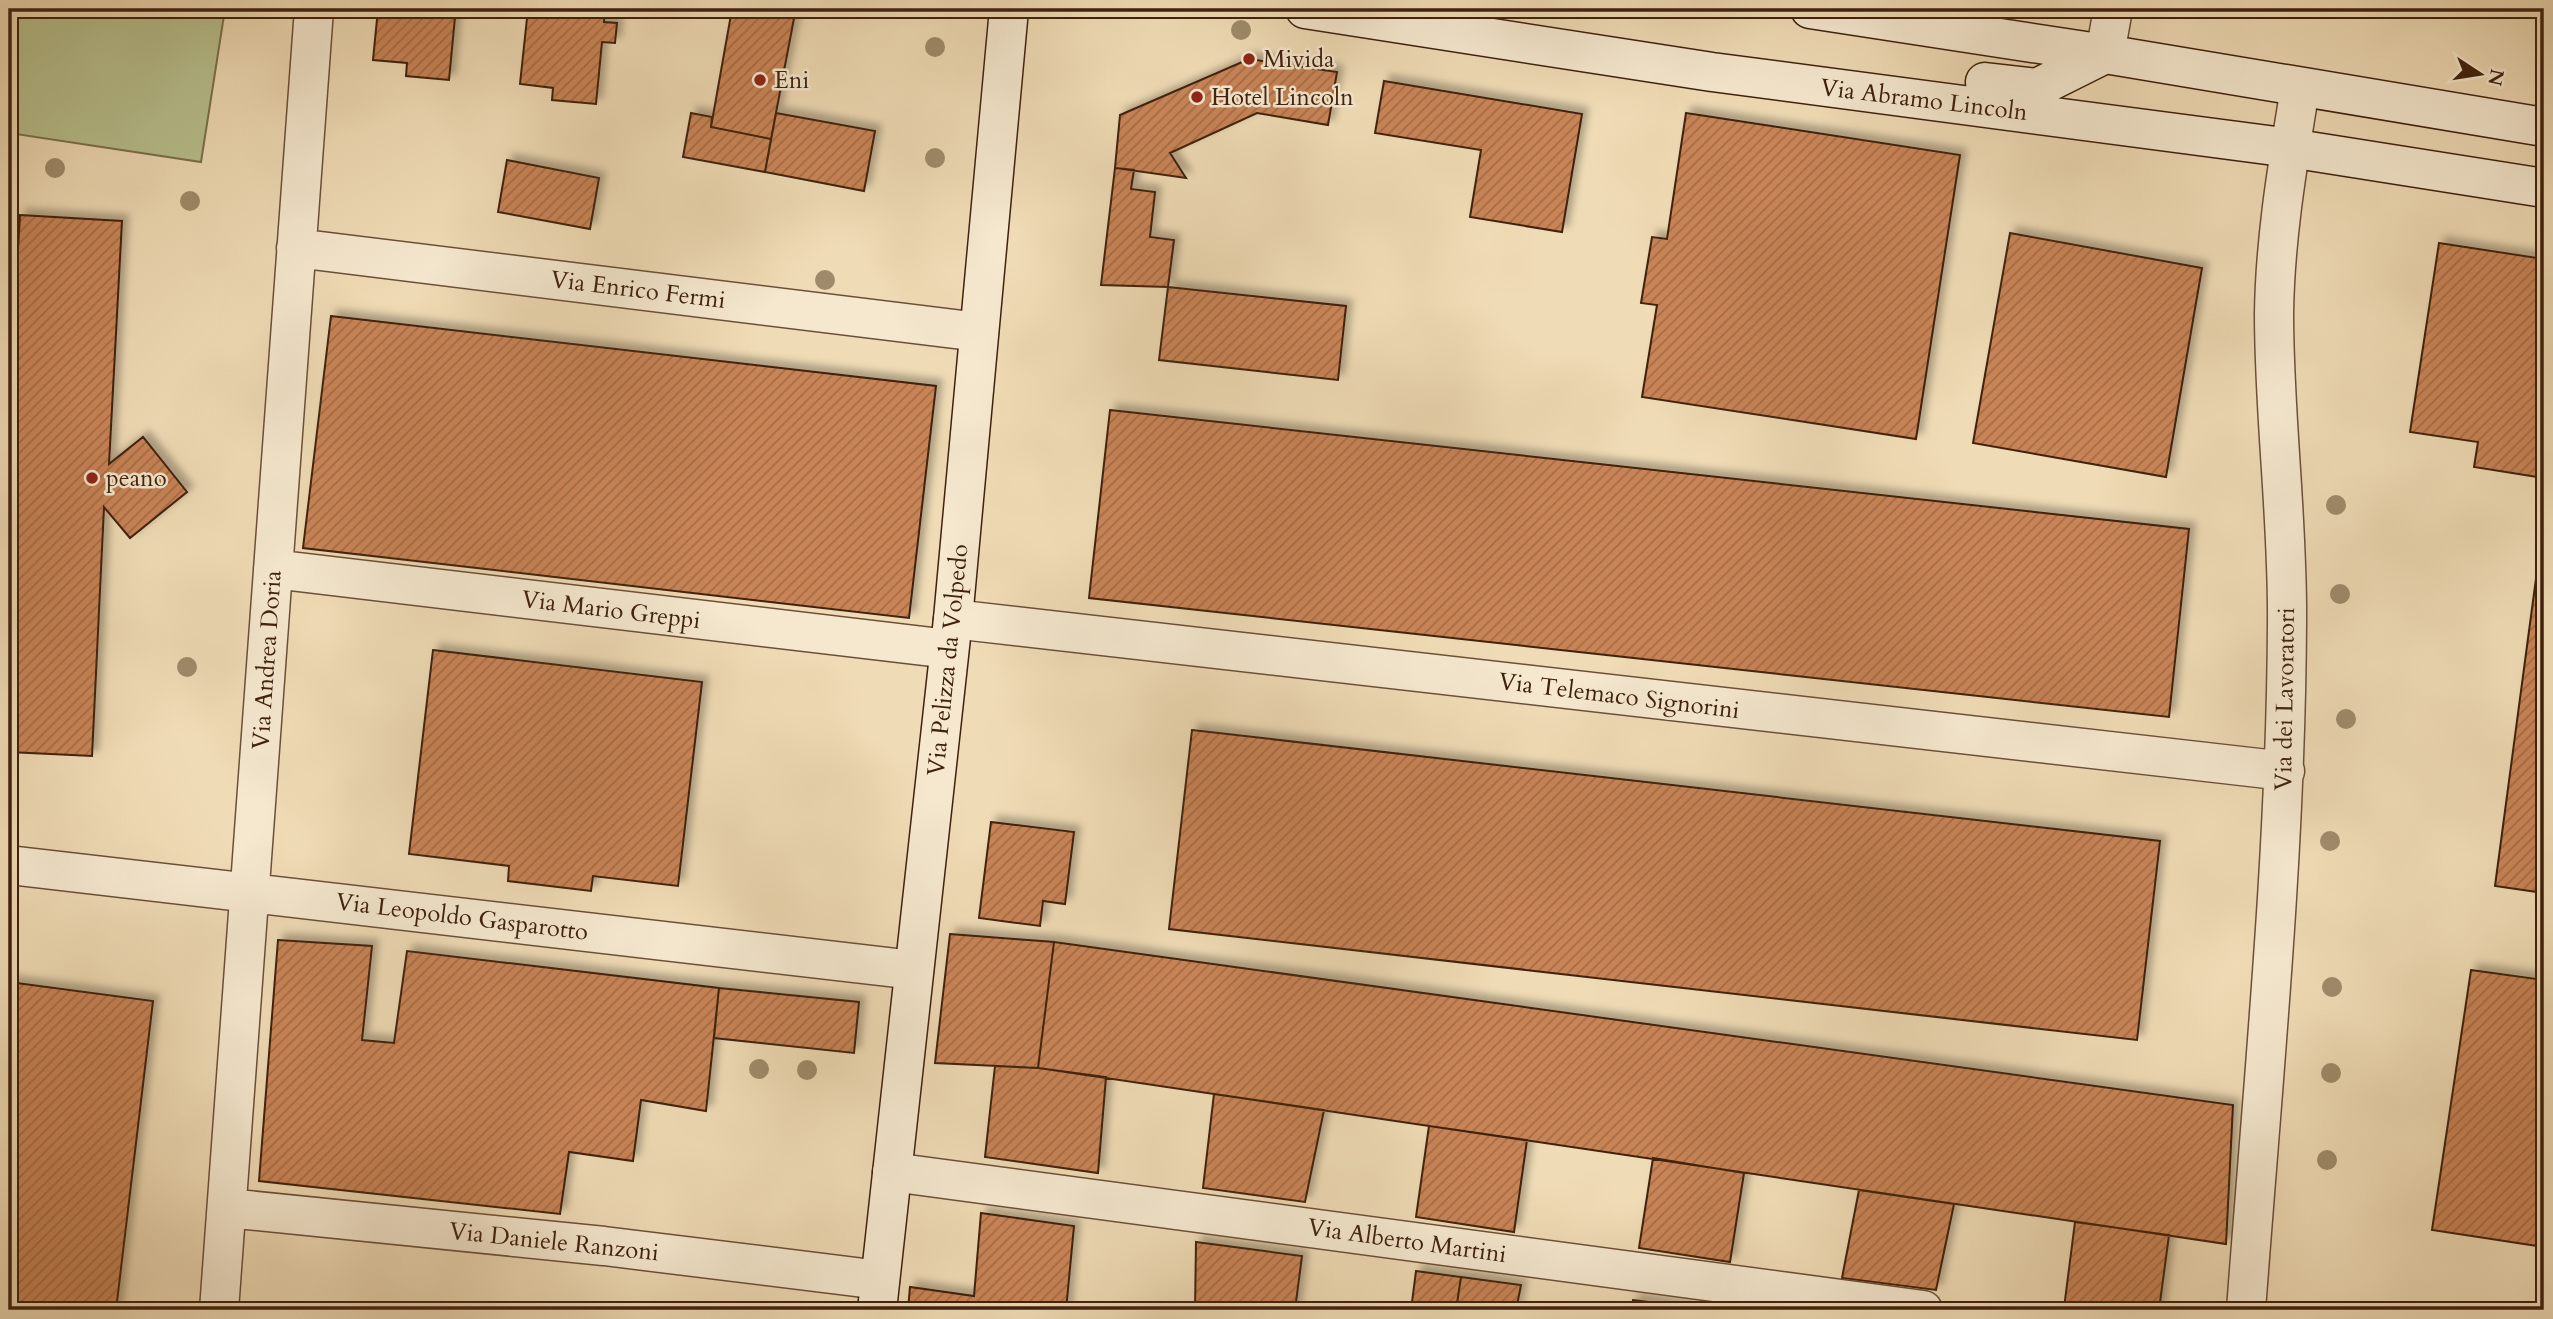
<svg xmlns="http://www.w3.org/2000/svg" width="2553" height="1319" viewBox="0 0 2553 1319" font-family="Cardo,serif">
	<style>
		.park { fill: #b7c08e; stroke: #7b704e; stroke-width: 2 }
		.building { fill: url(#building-hatch); stroke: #3f210e; stroke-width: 2; filter: url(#shadow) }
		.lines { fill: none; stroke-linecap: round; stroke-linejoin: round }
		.street-casing { stroke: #6b5038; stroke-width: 41 }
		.secondary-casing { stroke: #3f210e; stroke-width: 41 }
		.street { stroke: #f5e8cf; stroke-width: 38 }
		.secondary { stroke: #f5e8cf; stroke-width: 38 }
		.tree { fill: #9f8b6b }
		.poi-dot { fill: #8f2418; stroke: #f5e8cf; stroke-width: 2.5 }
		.labels { text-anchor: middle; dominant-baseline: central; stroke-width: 5; stroke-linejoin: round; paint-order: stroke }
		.poi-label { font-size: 24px; fill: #3f210e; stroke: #f5e8cf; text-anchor: start }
		.street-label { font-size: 24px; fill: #3f210e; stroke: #f5e8cf }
	</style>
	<defs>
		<pattern id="building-hatch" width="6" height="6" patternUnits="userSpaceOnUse" patternTransform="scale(1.75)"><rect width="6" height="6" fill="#c98457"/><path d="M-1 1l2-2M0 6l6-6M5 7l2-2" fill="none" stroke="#a56c46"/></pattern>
		<filter id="shadow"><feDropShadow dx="6" dy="-6" stdDeviation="3.5" flood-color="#0004"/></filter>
	</defs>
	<rect width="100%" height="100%" fill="#efdbb5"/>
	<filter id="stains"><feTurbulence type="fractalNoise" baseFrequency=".00286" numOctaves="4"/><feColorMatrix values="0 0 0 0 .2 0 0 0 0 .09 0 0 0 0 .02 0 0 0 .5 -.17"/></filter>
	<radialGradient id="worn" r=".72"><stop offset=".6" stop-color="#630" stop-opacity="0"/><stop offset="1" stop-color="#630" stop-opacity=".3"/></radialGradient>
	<path class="park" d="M 9,9 L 225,9 L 201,162 L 9,133 Z"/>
	<path class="building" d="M 378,9 L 468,9 L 468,18 L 455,17 L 449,80 L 406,76 L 407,63 L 373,60 Z
		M 528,9 L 605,9 L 604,22 L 617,23 L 615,43 L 602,42 L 596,104 L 552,100 L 553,88 L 520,84 Z
		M 732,9 L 772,9 L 795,13 L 771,139 L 711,127 Z
		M 1249,59 L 1337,72 L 1328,125 L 1257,113 L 1170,153 L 1186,178 L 1115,168 L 1120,115 Z
		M 1384,81 L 1582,114 L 1562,232 L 1470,217 L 1481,150 L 1375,133 Z
		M 691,113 L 712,117 L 711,127 L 771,139 L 765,172 L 683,157 Z
		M 776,113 L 875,131 L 864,191 L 765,172 Z
		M 1686,113 L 1960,155 L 1916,439 L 1642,397 L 1657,305 L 1641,303 L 1652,237 L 1667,239 Z
		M 507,160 L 599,178 L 590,229 L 498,212 Z
		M 1115,168 L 1134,170 L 1131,189 L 1155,192 L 1150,237 L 1174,240 L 1168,287 L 1101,285 Z
		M 20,215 L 122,221 L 109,464 L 143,437 L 187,492 L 130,538 L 104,507 L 92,756 L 9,752 L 9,408 Z
		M 2010,233 L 2202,268 L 2166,477 L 1973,443 Z
		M 2439,243 L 2544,259 L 2544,478 L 2474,467 L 2478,442 L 2410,432 Z
		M 1168,287 L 1346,306 L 1338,380 L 1159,360 Z
		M 331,316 L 936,386 L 909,618 L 303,548 Z
		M 1110,410 L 2189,529 L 2169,717 L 1089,598 Z
		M 2543,526 L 2544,526 L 2544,893 L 2495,886 Z
		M 433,650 L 702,682 L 678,886 L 593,876 L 591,891 L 508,881 L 509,866 L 409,854 Z
		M 1192,730 L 2160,841 L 2137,1040 L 1169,929 Z
		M 991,822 L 1074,832 L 1065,904 L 1043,901 L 1040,926 L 979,918 Z
		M 950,934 L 1054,942 L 1038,1068 L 935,1063 Z
		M 278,940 L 372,946 L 362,1040 L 394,1043 L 407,951 L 719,988 L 706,1111 L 641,1100 L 633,1161 L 569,1152 L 560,1214 L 259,1181 Z
		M 1054,942 L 2233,1105 L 2226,1244 L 1038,1068 Z
		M 2471,970 L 2544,980 L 2544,1247 L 2432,1230 Z
		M 9,982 L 153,1001 L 116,1310 L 9,1310 Z
		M 719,988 L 859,1002 L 854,1053 L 714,1038 Z
		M 995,1066 L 1038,1068 L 1106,1077 L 1098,1173 L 985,1157 Z
		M 1214,1094 L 1324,1110 L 1305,1202 L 1203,1188 Z
		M 1429,1126 L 1527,1140 L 1514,1232 L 1416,1217 Z
		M 1653,1158 L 1744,1173 L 1730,1262 L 1639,1248 Z
		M 1859,1190 L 1954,1204 L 1936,1290 L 1842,1278 Z
		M 981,1213 L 1074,1226 L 1066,1310 L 908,1310 L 910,1287 L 974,1296 Z
		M 2075,1222 L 2169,1235 L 2159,1310 L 2082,1310 L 2064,1308 Z
		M 1196,1242 L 1302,1256 L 1295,1310 L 1195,1310 Z
		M 1416,1271 L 1461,1277 L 1456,1310 L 1411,1310 Z
		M 1461,1277 L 1521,1285 L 1516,1310 L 1456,1310 Z
		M 1633,1300 L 1711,1310 L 1632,1310 Z"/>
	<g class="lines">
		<defs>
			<path id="street" d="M 2105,54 L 2113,9
				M 296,248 L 979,332
				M 273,569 L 949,649
				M 953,619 L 2285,771
				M 9,865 L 914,970
				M 892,1172 L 1923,1310
				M 227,1208 L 604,1246 L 880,1280
				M 219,1310 L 314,9
				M 2246,1310 C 2263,1081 2286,851 2287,622 C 2288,519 2274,417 2274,314 C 2275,237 2288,163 2300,88"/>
			<path id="secondary" d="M 1305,9 L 1712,72 L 2290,148 L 2544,188
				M 1810,9 L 2105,54 L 2544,127
				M 1985,82 L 2037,88 L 2105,54
				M 877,1310 L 953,619 L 1009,9"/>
		</defs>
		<use href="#street" class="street-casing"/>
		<use href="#secondary" class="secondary-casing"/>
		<use href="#street" class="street"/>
		<use href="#secondary" class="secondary"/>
	</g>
	<g class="tree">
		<circle cx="1241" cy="30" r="10"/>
		<circle cx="935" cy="47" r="10"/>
		<circle cx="935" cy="158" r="10"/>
		<circle cx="55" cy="168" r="10"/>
		<circle cx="190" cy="201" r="10"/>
		<circle cx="825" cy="280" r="10"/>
		<circle cx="2336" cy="505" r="10"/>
		<circle cx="2340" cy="594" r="10"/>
		<circle cx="187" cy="667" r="10"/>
		<circle cx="2346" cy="719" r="10"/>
		<circle cx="2330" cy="841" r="10"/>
		<circle cx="2332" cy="987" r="10"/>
		<circle cx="759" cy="1069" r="10"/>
		<circle cx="807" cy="1070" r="10"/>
		<circle cx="2331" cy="1073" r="10"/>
		<circle cx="2327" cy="1160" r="10"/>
	</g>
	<g class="poi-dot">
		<circle cx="1249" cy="59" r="7"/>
		<circle cx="760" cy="80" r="7"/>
		<circle cx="1197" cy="97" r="7"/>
		<circle cx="92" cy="478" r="7"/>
	</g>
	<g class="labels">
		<g class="poi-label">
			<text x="1263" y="59">Mivida</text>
			<text x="774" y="80">Eni</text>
			<text x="1211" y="97">Hotel Lincoln</text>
			<text x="106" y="478">peano</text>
		</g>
		<g class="street-label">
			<text transform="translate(1924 100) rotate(7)">Via Abramo Lincoln</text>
			<text transform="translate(638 290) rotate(7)">Via Enrico Fermi</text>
			<text transform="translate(611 610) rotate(7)">Via Mario Greppi</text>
			<text transform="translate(267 660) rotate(-86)">Via Andrea Doria</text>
			<text transform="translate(948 660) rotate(-84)">Via Pelizza da Volpedo</text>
			<text transform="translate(1619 696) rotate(7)">Via Telemaco Signorini</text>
			<text transform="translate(2285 699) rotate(-89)">Via dei Lavoratori</text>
			<text transform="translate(462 917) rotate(7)">Via Leopoldo Gasparotto</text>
			<text transform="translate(1407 1241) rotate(8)">Via Alberto Martini</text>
			<text transform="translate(554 1242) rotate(6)">Via Daniele Ranzoni</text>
		</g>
	</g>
	<rect width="2553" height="1319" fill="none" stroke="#efdbb5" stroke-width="35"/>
	<rect x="10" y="10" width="2532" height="1298" fill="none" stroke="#3f210e" stroke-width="3.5"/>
	<rect x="18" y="18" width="2518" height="1284" fill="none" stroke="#3f210e" stroke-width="2"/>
	<g transform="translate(2480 74) rotate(102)" stroke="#f5e8cf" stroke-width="5" paint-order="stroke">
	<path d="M0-5L12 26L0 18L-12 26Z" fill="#3f210e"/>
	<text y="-10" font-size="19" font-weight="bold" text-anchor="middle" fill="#3f210e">N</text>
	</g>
	<rect width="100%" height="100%" filter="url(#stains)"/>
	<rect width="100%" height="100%" fill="url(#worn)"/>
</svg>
